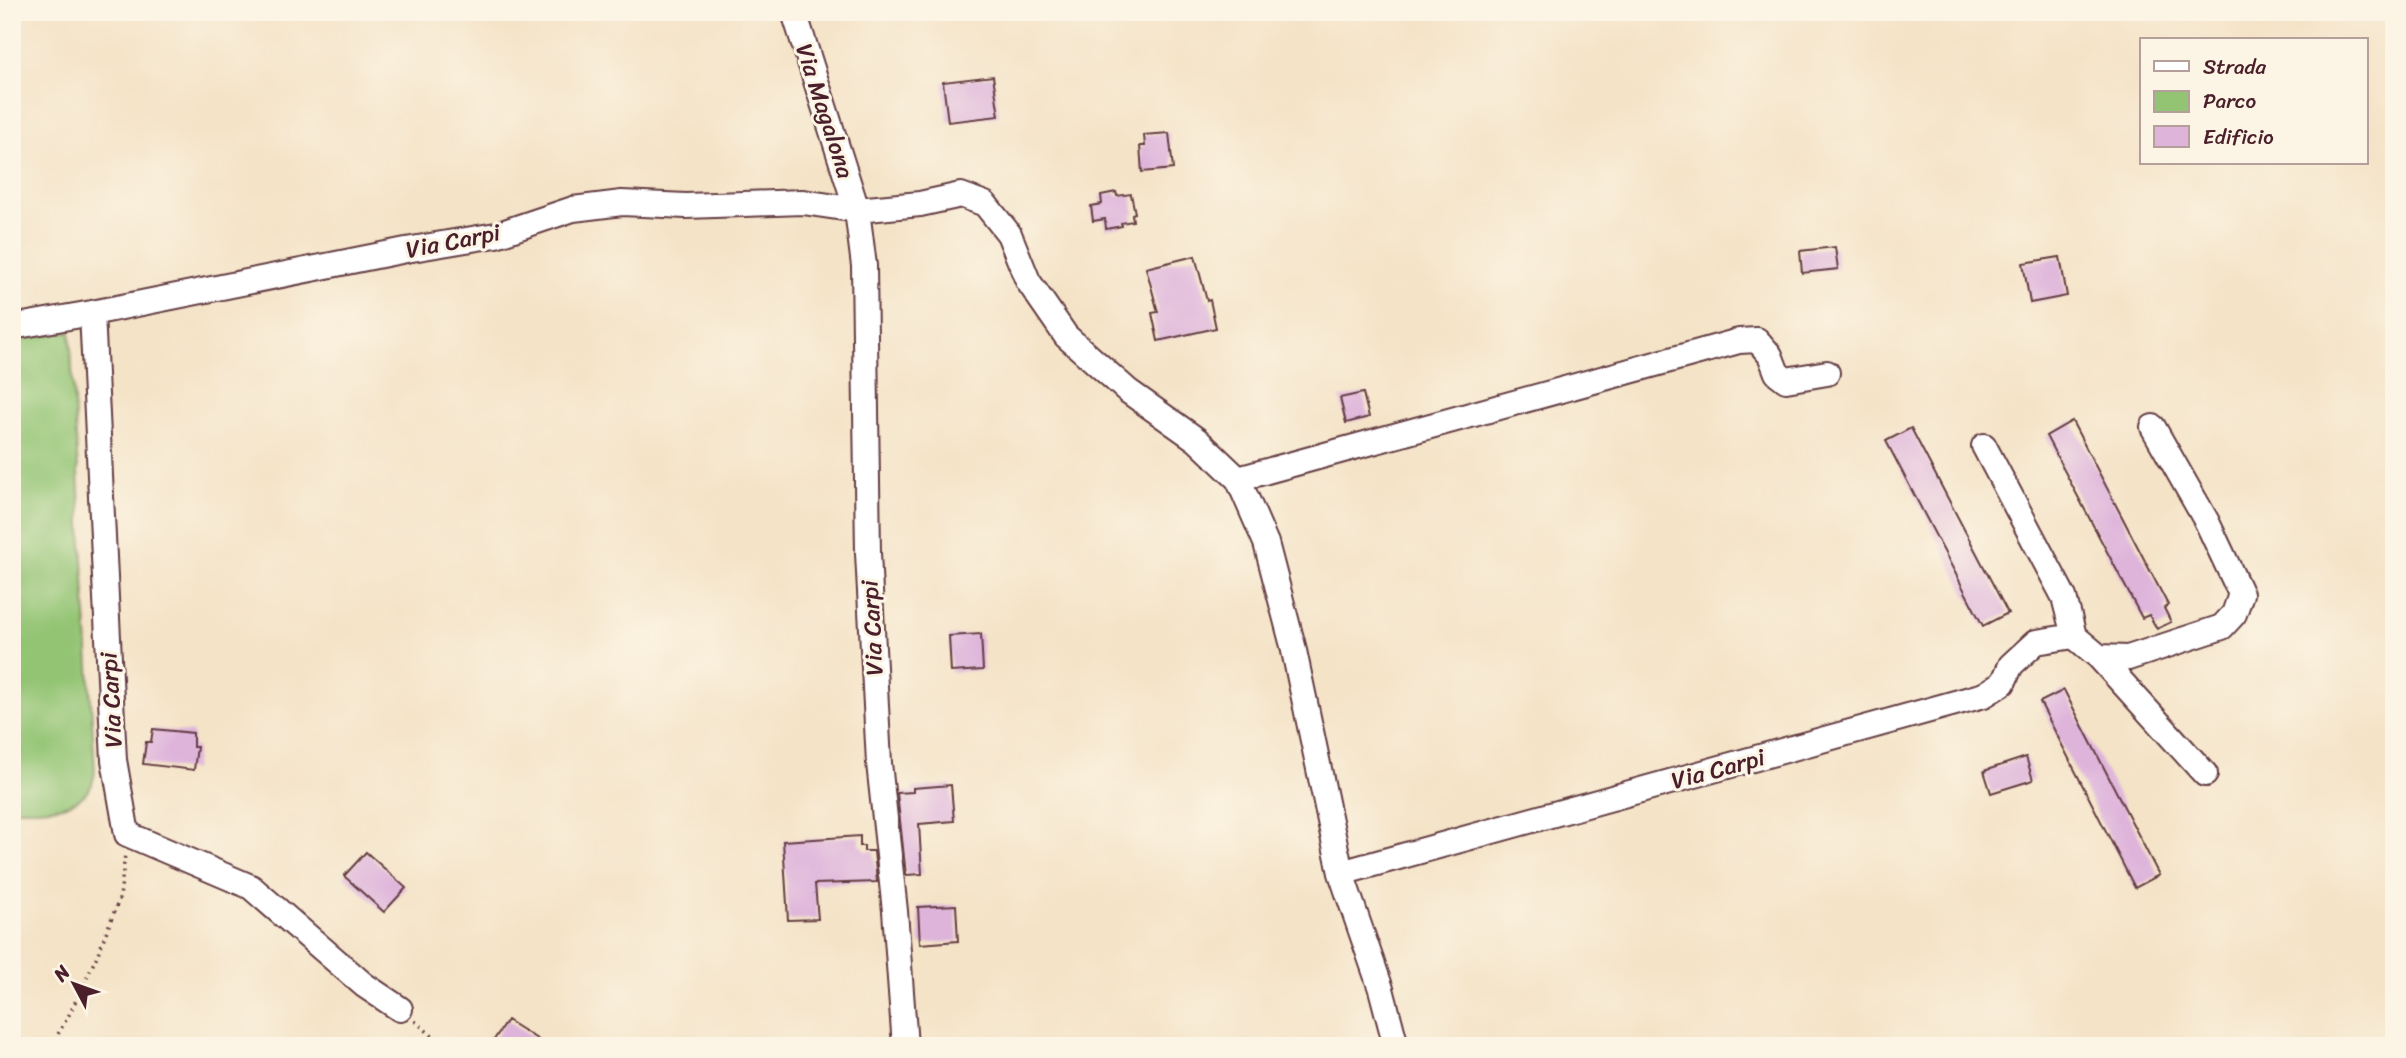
<svg xmlns="http://www.w3.org/2000/svg" width="2406" height="1058" viewBox="0 0 2406 1058" font-family="Sriracha,sans-serif">
	<style>
		.green { fill: #93c473; stroke: #6e724f; stroke-width: 2 }
		.building { fill: #deb4db }
		.lines { fill: none; stroke-linecap: round; stroke-linejoin: round }
		.minor-casing { stroke: #643c42; stroke-width: 28 }
		.path { stroke: #643c42; stroke-width: 3.5; stroke-dasharray: 2 5; stroke-linecap: butt }
		.minor { stroke: #fff; stroke-width: 24 }
		.labels { text-anchor: middle; dominant-baseline: central; stroke-width: 6; stroke-linejoin: round; paint-order: stroke }
		.street-label { font-size: 24px; fill: #4a1f2b; stroke: #fcf5e5 }
	</style>
	<rect width="100%" height="100%" fill="#fcf5e5"/>
	<filter id="ink" filterUnits="userSpaceOnUse"><feTurbulence type="fractalNoise" baseFrequency=".0143" numOctaves="2"/><feDisplacementMap in="SourceGraphic" scale="14" xChannelSelector="R" yChannelSelector="G"/><feConvolveMatrix kernelMatrix="1 2 1 2 8 2 1 2 1" color-interpolation-filters="sRGB"/></filter>
	<filter id="wash" filterUnits="userSpaceOnUse"><feTurbulence type="fractalNoise" baseFrequency=".00686" numOctaves="4" result="noise"/><feDisplacementMap in="SourceGraphic" scale="28" xChannelSelector="R" yChannelSelector="G"/><feGaussianBlur stdDeviation="1.57" result="paint"/><feColorMatrix in="noise" values="0 0 0 0 0 0 0 0 0 0 0 0 0 0 0 0 0 1.4 0 .05"/><feComposite in="paint" operator="in"/></filter>
	<g filter="url(#wash)">
		<rect width="100%" height="100%" fill="#f4e3c7"/>
		<path class="green" d="M 70,332 L 95,772 C 94,776 93,784 90,788 C 74,812 37,809 12,809 L 12,340 Z"/>
		<g id="blocks">
			<path class="building" d="M 993,76 L 999,116 L 948,122 L 943,82 Z
				M 1169,133 L 1173,169 L 1142,172 L 1140,146 L 1145,146 L 1144,135 Z
				M 1116,192 L 1117,196 L 1131,194 L 1135,213 L 1132,214 L 1133,221 L 1121,223 L 1122,226 L 1106,229 L 1105,219 L 1093,221 L 1091,206 L 1102,204 L 1101,195 Z
				M 1835,247 L 1838,269 L 1802,273 L 1800,251 Z
				M 1195,256 L 1207,301 L 1210,300 L 1216,328 L 1158,341 L 1152,313 L 1158,312 L 1146,268 Z
				M 2060,257 L 2067,296 L 2030,303 L 2023,263 Z
				M 1363,393 L 1369,417 L 1346,423 L 1340,398 Z
				M 2072,421 L 2168,605 L 2164,608 L 2171,622 L 2157,629 L 2149,615 L 2142,618 L 2046,436 Z
				M 1911,428 L 2008,613 L 1983,626 L 1886,441 Z
				M 981,634 L 983,670 L 951,672 L 949,636 Z
				M 2064,690 L 2159,875 L 2135,888 L 2040,702 Z
				M 153,729 L 193,733 L 193,747 L 197,747 L 194,770 L 143,764 L 146,742 L 151,742 Z
				M 2026,757 L 2033,780 L 1991,793 L 1984,771 Z
				M 951,785 L 954,821 L 919,824 L 922,874 L 906,875 L 897,793 L 913,792 L 913,788 Z
				M 860,836 L 860,846 L 864,846 L 864,851 L 874,851 L 877,882 L 815,884 L 818,919 L 788,920 L 783,841 Z
				M 366,852 L 406,888 L 384,912 L 344,876 Z
				M 956,905 L 958,941 L 920,944 L 918,907 Z
				M 507,1020 L 548,1046 L 490,1046 Z"/>
		</g>
	</g>
	<g filter="url(#ink)">
		<use href="#blocks" fill-opacity="0" stroke="#643c42" stroke-width="2"/>
		<g class="lines">
			<defs>
				<path id="minor" d="M 794,12 L 857,210 L 864,266 L 868,553 L 879,763 L 895,911 L 905,1046
					M 92,313 L 114,760 L 127,834 L 251,887 L 364,985 L 400,1009
					M 12,327 L 92,313 L 406,250 L 496,235 L 573,209 L 622,203 L 686,206 L 803,202 L 857,210 L 920,204 L 961,195 L 985,204 L 1009,234 L 1028,281 L 1066,336 L 1128,391 L 1197,440 L 1238,479 L 1266,543 L 1293,646 L 1341,873 L 1381,989 L 1396,1046
					M 1984,446 L 2064,597 L 2074,636
					M 1238,479 L 1739,341 L 1757,340 L 1770,355 L 1777,373 L 1786,380 L 1827,373
					M 2099,657 L 2128,658 L 2222,627 L 2234,614 L 2241,594 L 2207,522 L 2153,427
					M 1341,873 L 1984,695 L 2003,683 L 2011,665 L 2036,642 L 2074,636 L 2099,657 L 2205,774"/>
			</defs>
			<use href="#minor" class="minor-casing"/>
			<path class="path" d="M 415,1021 L 444,1046
				M 51,1046 L 69,1015 L 97,956 L 120,897 L 125,854"/>
			<use href="#minor" class="minor"/>
		</g>
	</g>
	<g class="labels">
		<g class="street-label">
			<text transform="translate(825 111) rotate(72)">Via Magalona</text>
			<text transform="translate(453 241) rotate(-11)">Via Carpi</text>
			<text transform="translate(872 628) rotate(-93)">Via Carpi</text>
			<text transform="translate(111 700) rotate(-93)">Via Carpi</text>
			<text transform="translate(1718 769) rotate(-15)">Via Carpi</text>
		</g>
	</g>
	<rect width="2406" height="1058" fill="none" stroke="#fcf5e5" stroke-width="42"/>
	<rect x="2140" y="38" width="228" height="126" fill="#fcf5e5" stroke="#b59f9b" stroke-width="2"/>
	<rect x="2154" y="61" width="35" height="10" fill="#ffffff" stroke="#b59f9b" stroke-width="2"/>
	<text x="2203" y="74" font-size="21" fill="#4a1f2b">Strada</text>
	<rect x="2154" y="91" width="35" height="21" fill="#93c473" stroke="#b59f9b" stroke-width="2"/>
	<text x="2203" y="108" font-size="21" fill="#4a1f2b">Parco</text>
	<rect x="2154" y="126" width="35" height="21" fill="#deb4db" stroke="#b59f9b" stroke-width="2"/>
	<text x="2203" y="144" font-size="21" fill="#4a1f2b">Edificio</text>
	<g transform="translate(74 984) rotate(311)" stroke="#fcf5e5" stroke-width="5" paint-order="stroke">
	<path d="M0-5L12 26L0 18L-12 26Z" fill="#4a1f2b"/>
	<text y="-10" font-size="19" font-weight="bold" text-anchor="middle" fill="#4a1f2b">N</text>
	</g>
</svg>
